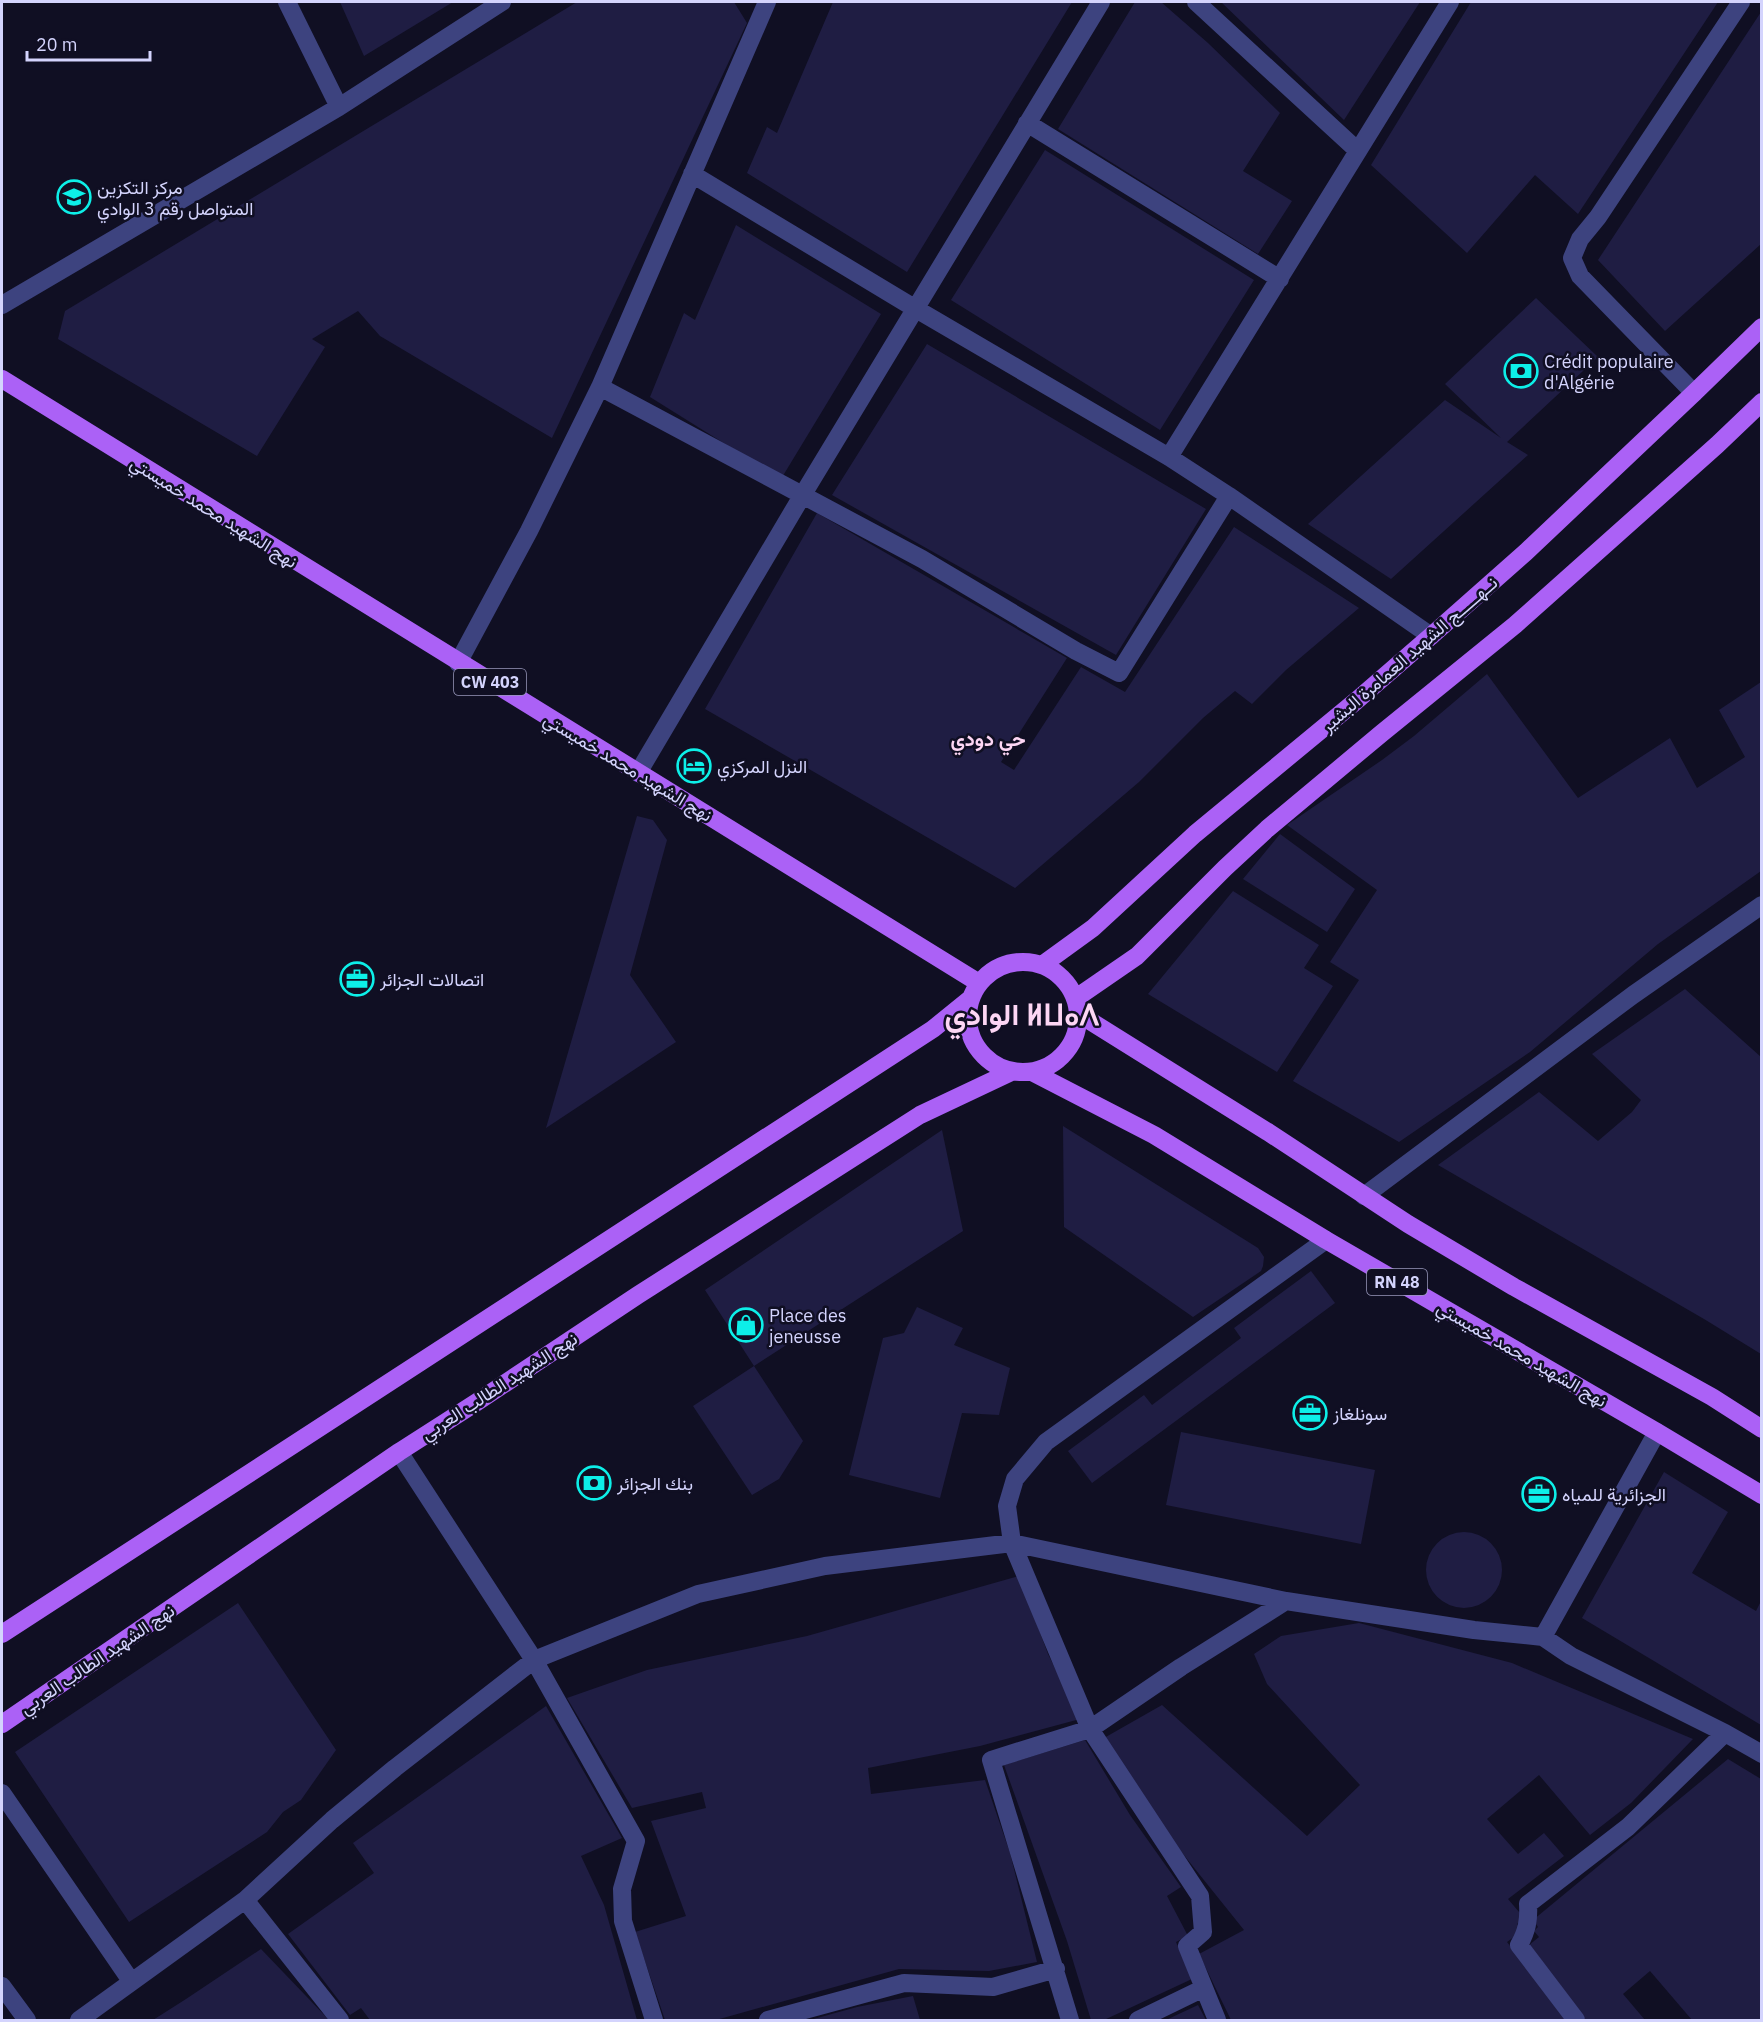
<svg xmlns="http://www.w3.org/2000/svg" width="1763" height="2022" viewBox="0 0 1763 2022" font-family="'IBM Plex Sans',Vazirmatn,'Noto Sans Tifinagh',sans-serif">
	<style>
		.building { fill: #1f1d43 }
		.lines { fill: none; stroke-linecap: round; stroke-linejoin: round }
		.minor { stroke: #3d437f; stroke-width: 18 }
		.major { stroke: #ab61f6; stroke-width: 18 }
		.labels { text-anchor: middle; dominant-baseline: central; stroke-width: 5; stroke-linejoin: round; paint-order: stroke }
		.shield { fill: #100f23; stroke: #9999bc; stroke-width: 1.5 }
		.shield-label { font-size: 16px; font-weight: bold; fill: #d4d4fd }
		.poi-label { font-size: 18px; fill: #d4d4fd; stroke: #100f23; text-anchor: start }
		.street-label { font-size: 18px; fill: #d4d4fd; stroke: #100f23 }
		.neighbourhood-label { font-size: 20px; font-weight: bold; fill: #fdd6f4; stroke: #100f23 }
		.town-label { font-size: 30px; font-weight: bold; fill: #fdd6f4; stroke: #100f23 }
	</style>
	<rect width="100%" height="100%" fill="#100f23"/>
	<path class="building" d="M 340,2 L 453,2 L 364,56 Z
		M 577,2 L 734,2 L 747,23 L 552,438 L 380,336 L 358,311 L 312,339 L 325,347 L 257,456 L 58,339 L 65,311 Z
		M 833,2 L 1072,2 L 907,272 L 747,173 L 767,127 L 777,133 Z
		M 1135,2 L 1161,2 L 1208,43 L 1280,113 L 1243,171 L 1292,201 L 1258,254 L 1058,129 Z
		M 1221,2 L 1420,2 L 1344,120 Z
		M 1471,2 L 1718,2 L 1578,214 L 1535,175 L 1467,253 L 1371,165 Z
		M 1761,12 L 1761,244 L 1665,331 L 1598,260 Z
		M 1045,150 L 1254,280 L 1160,430 L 951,300 Z
		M 736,225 L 881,314 L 781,479 L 650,397 L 684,313 L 695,320 Z
		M 1536,298 L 1598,357 L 1507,442 L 1528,455 L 1391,579 L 1308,524 L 1445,400 L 1501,438 L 1445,384 Z
		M 927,344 L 1206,509 L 1116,655 L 832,495 Z
		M 817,513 L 1067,658 L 1001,762 L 1014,770 L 1081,667 L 1125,692 L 1234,527 L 1359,608 L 1286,670 L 1252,704 L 1235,691 L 1203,718 L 1139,782 L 1015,888 L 705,709 Z
		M 1487,674 L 1578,798 L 1670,738 L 1697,788 L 1745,757 L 1719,710 L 1761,682 L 1761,871 L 1658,944 L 1530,1052 L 1399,1142 L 1293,1081 L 1359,980 L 1330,962 L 1377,890 L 1287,825 L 1382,760 L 1414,736 Z
		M 637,816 L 653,820 L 667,840 L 630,975 L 676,1042 L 546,1128 Z
		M 1280,834 L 1355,889 L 1327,932 L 1243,879 Z
		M 1233,891 L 1319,945 L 1304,968 L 1333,986 L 1277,1072 L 1148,994 Z
		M 1685,989 L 1761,1057 L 1761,1354 L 1704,1319 L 1438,1165 L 1539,1092 L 1598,1141 L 1632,1112 L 1641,1100 L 1592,1054 Z
		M 1063,1126 L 1258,1248 L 1264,1257 L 1263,1266 L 1261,1271 L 1193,1317 L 1064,1227 Z
		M 942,1130 L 963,1231 L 754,1366 L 705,1290 Z
		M 1311,1271 L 1335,1303 L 1092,1483 L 1068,1451 L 1144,1395 L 1152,1405 L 1241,1338 L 1234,1328 Z
		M 917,1307 L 963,1328 L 954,1345 L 1010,1368 L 999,1415 L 962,1413 L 940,1498 L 849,1475 L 883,1338 L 904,1333 Z
		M 754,1366 L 803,1441 L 779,1479 L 752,1495 L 693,1406 Z
		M 1181,1432 L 1375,1470 L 1361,1544 L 1166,1505 Z
		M 1664,1472 L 1728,1512 L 1692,1573 L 1756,1611 L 1761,1601 L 1761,1725 L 1582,1618 Z
		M1426 1570a38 38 0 1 1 76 0a38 38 0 1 1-76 0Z
		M 1019,1576 L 1048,1654 L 1080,1719 L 980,1746 L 868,1768 L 871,1794 L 985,1780 L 1010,1853 L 1037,1962 L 989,1971 L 899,1969 L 716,2020 L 665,2020 L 635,1932 L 686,1916 L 651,1821 L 706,1808 L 702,1792 L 632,1808 L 567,1698 L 647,1670 L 807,1636 Z
		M 238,1603 L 336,1750 L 301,1800 L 283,1812 L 267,1832 L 129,1922 L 15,1752 Z
		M 1359,1623 L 1512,1663 L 1693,1739 L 1631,1803 L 1590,1835 L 1539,1775 L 1487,1819 L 1518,1854 L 1544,1833 L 1564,1856 L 1508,1899 L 1525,1919 L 1517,1924 L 1522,1931 L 1507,1942 L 1566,2020 L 1231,2020 L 1199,1954 L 1244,1930 L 1171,1839 L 1104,1738 L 1162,1705 L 1307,1836 L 1360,1785 L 1267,1684 L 1254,1654 L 1281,1636 Z
		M 546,1706 L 622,1838 L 581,1856 L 604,1905 L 637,2020 L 370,2020 L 361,2008 L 350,2015 L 288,1934 L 374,1873 L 353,1843 Z
		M 1085,1740 L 1130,1815 L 1181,1887 L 1167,1896 L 1188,1936 L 1176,1942 L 1192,1979 L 1104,2020 L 1091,2020 L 1067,1941 L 1004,1765 Z
		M 1728,1759 L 1761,1779 L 1761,2020 L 1692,2020 L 1650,1971 L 1623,1994 L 1645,2020 L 1586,2020 L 1529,1945 L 1539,1937 L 1534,1931 L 1538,1927 L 1533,1920 Z
		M 261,1949 L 329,2020 L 153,2020 L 186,1999 Z
		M 913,1996 L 920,2020 L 810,2020 L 857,2007 Z
		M 1198,2005 L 1206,2020 L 1166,2020 Z"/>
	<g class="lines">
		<path class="minor" d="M 287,2 L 339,107
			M 1196,2 L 1358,151
			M 1027,123 L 1280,279
			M 692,174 L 916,309 L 1169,457 L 1229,496 L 1431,636
			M 2,305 L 339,107 L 502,2
			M 600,387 L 922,559 L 1076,651 L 1119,673 L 1229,496
			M 1694,393 L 1580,276 L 1572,258 L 1580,239 L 1598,217 L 1741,2
			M 1169,457 L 1450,2
			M 458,663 L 529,531 L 600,387 L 767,2
			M 638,773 L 802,496 L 1101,2
			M 1364,1196 L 1633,995 L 1762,905
			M 399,1452 L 534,1660 L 636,1841 L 622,1889 L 623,1921 L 654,2020
			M 1543,1637 L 1657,1432
			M 2,1793 L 131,1981
			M 245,1900 L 340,2020
			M 2,1986 L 27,2020
			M 79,2020 L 245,1900 L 332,1820 L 395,1768 L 534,1660 L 698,1594 L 825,1566 L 1012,1543 L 1286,1601 L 1474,1630 L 1543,1637 L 1571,1656 L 1725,1733 L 1762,1754
			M 768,2020 L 904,1983 L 993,1987 L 1056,1969
			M 1070,2020 L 991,1760 L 1090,1729 L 1181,1667 L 1286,1601
			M 1138,2020 L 1204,1988
			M 1217,2020 L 1187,1946 L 1203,1932 L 1200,1896 L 1090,1729 L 1012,1543 L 1007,1506 L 1015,1479 L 1046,1442 L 1326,1240
			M 1576,2020 L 1519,1945 C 1527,1931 1529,1920 1528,1904 L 1628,1827 L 1725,1733"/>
		<path class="major" d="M 2,379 L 979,983
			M968 1017a55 55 0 1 1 110 0a55 55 0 1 1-110 0Z
			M 1042,965 L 1093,928 L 1195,834 L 1356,701 L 1431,636 L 1526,552 L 1694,393 L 1762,327
			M 1076,998 L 1137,956 L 1225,868 L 1267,829 L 1382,733 L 1515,625 L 1717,445 L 1762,402
			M 1079,1014 L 1268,1132 L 1408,1224 L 1514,1287 L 1712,1397 L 1762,1429
			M 1032,1072 L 1154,1135 L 1326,1240 L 1657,1432 L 1762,1495
			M 2,1634 L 933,1029 L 970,999
			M 2,1724 L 399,1452 L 477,1402 L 638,1295 L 920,1115 L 1011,1072"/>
	</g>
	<defs>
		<symbol id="university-ring" viewBox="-11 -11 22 22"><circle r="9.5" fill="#100f23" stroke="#0defe8" stroke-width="1.5"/><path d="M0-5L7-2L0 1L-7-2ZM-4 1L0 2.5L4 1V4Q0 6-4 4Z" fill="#0defe8"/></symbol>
		<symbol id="bank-ring" viewBox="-11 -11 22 22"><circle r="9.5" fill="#100f23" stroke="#0defe8" stroke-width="1.5"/><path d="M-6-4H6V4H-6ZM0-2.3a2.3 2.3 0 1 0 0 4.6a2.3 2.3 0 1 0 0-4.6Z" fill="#0defe8"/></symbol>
		<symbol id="hotel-ring" viewBox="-11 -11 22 22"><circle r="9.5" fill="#100f23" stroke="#0defe8" stroke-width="1.5"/><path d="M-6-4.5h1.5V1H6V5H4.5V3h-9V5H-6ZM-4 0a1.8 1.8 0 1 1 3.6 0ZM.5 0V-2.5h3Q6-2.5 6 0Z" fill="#0defe8"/></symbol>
		<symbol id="office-ring" viewBox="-11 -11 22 22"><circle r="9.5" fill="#100f23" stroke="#0defe8" stroke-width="1.5"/><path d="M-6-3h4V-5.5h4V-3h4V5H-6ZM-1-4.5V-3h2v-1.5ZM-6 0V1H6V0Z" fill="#0defe8"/></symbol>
		<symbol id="shop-ring" viewBox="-11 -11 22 22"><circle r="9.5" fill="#100f23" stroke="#0defe8" stroke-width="1.5"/><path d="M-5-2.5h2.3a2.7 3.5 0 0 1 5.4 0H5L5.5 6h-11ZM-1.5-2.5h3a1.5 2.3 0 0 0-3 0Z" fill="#0defe8"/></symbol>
	</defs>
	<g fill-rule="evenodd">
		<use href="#university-ring" x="55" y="178" width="38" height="38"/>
		<use href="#bank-ring" x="1502" y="352" width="38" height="38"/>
		<use href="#hotel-ring" x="675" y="747" width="38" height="38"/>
		<use href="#office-ring" x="338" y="960" width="38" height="38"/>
		<use href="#shop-ring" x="727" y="1306" width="38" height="38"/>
		<use href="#office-ring" x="1291" y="1394" width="38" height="38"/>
		<use href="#bank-ring" x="575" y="1464" width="38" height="38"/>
		<use href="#office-ring" x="1520" y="1475" width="38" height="38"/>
	</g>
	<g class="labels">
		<g class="shield">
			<rect x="454" y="669" width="72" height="26" rx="4.5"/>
			<rect x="1367" y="1269" width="60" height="26" rx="4.5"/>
		</g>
		<g class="shield-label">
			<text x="490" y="682">CW 403</text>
			<text x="1397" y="1282">RN 48</text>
		</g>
		<g class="poi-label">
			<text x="97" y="187">مركز التكزين<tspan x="97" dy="21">المتواصل رقم 3 الوادي</tspan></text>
			<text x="1544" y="361">Crédit populaire<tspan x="1544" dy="21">d'Algérie</tspan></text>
			<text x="717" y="766">النزل المركزي</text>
			<text x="380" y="979">اتصالات الجزائر</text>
			<text x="769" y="1315">Place des<tspan x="769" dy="21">jeneusse</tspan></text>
			<text x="1333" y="1413">سونلغاز</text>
			<text x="617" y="1483">بنك الجزائر</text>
			<text x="1562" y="1494">الجزائرية للمياه</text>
		</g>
		<g class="street-label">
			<text transform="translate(214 512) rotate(32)">نهج الشهيد محمد خميستي</text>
			<text transform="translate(1409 654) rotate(-41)">نــهـــــج الشهيد العمامرة البشير</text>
			<text transform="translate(628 767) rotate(31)">نهج الشهيد محمد خميستي</text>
			<text transform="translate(1522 1354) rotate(30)">نهج الشهيد محمد خميستي</text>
			<text transform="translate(499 1386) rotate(-33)">نهج الشهيد الطالب العربي</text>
			<text transform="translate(97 1659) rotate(-34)">نهج الشهيد الطالب العربي</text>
		</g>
		<g class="neighbourhood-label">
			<text x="988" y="738">حي دودي</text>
		</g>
		<g class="town-label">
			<text x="1022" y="1013">الوادي ⵍⵡⴰⴷ</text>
		</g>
	</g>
	<rect width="1763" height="2022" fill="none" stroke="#d4d4fd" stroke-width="6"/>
	<path d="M27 51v9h123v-9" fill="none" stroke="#d4d4fd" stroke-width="3"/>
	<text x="36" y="51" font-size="18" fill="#d4d4fd" stroke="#100f23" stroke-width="4.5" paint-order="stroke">20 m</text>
</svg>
